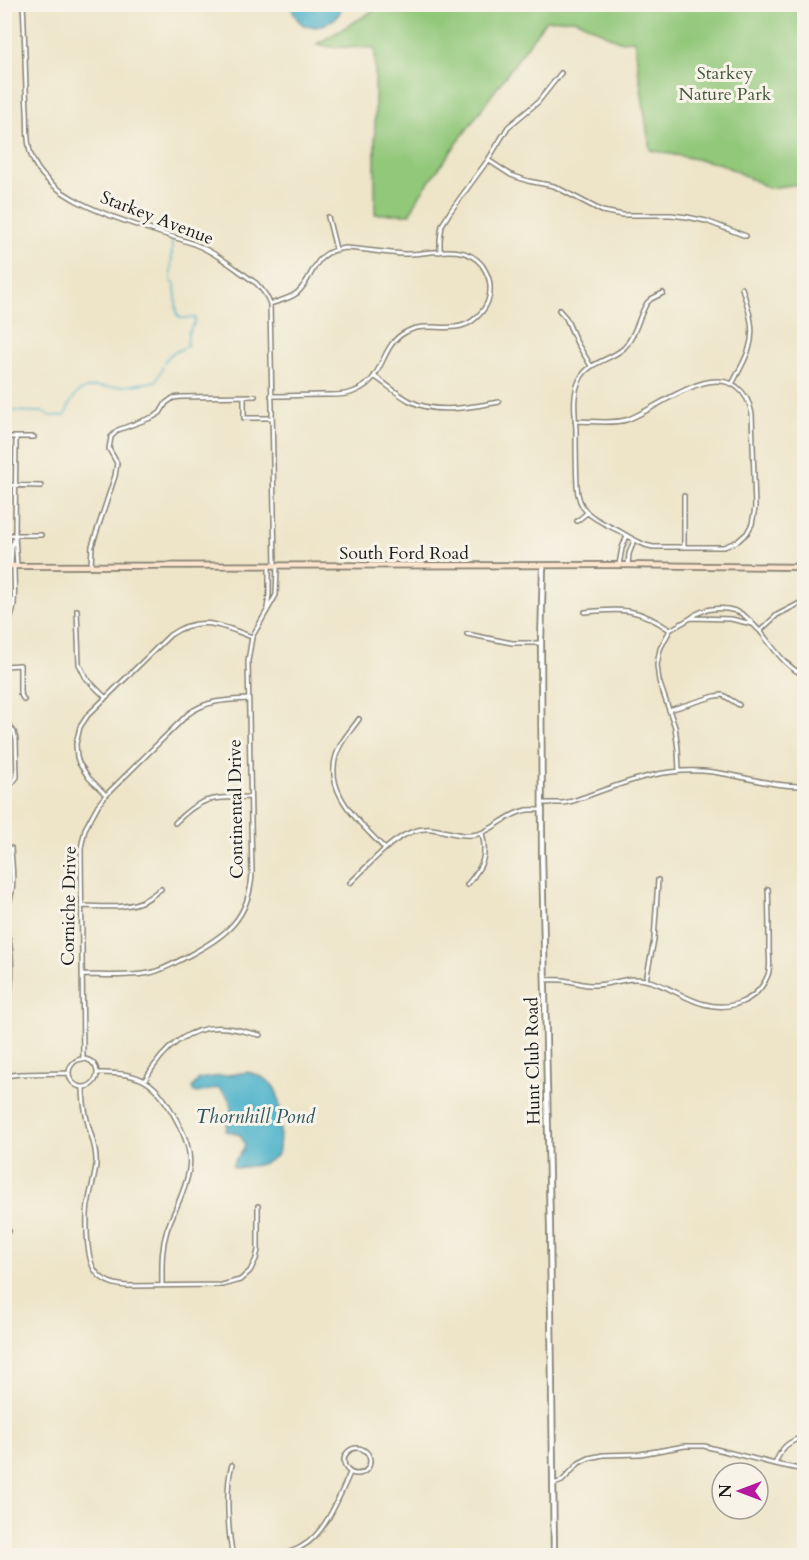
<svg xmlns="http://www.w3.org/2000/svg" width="809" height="1560" viewBox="0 0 809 1560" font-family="Cardo,serif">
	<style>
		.green { fill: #92c87a; stroke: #57724b; stroke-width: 1.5 }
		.water { fill: #4ab1c9; stroke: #336672; stroke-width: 1.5 }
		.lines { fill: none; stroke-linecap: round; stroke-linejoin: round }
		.stream { stroke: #4ab1c9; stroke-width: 1.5 }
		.minor-casing { stroke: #858072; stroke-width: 6 }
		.tertiary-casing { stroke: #858072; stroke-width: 8 }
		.secondary-casing { stroke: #858072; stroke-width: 8 }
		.minor { stroke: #fff; stroke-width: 3 }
		.tertiary { stroke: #fff; stroke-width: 4.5 }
		.secondary { stroke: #fce5cf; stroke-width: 4.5 }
		.labels { text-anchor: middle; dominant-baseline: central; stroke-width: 6; stroke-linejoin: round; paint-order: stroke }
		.park-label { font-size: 18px; fill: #45583d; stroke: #f7f3e8 }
		.street-label { font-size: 18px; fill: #1c1c1c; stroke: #f7f3e8 }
		.water-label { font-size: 20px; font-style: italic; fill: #2e5861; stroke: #f7f3e8 }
	</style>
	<rect width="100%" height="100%" fill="#f7f3e8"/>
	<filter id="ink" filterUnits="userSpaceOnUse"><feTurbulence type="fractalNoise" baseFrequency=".0167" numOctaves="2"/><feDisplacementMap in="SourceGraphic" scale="12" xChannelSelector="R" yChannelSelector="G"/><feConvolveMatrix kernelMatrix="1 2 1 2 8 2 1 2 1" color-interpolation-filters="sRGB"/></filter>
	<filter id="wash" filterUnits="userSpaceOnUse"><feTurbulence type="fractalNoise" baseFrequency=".008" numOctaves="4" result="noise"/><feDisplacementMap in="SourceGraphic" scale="24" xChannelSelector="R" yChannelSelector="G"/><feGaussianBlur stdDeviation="1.35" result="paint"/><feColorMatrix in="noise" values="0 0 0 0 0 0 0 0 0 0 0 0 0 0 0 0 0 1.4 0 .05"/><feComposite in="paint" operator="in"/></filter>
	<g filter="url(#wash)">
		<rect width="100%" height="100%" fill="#eee5c9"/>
		<path class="green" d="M 383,5 L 804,5 L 804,186 L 800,184 L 769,188 L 721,164 L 650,150 L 634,40 L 619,41 L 575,19 L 546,20 L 421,193 L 410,214 L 375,214 L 375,48 L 331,47 L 317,44 Z"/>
		<path class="water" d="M 290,5 L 339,5 L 341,9 C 338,21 315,31 304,25 C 296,21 294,12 290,5 Z
			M 248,1072 C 281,1080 280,1098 280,1126 C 280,1136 280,1145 278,1154 C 266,1166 251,1166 235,1168 L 232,1165 L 243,1150 L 245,1144 L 240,1135 L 226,1131 C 229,1111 239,1103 218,1088 L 197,1093 L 194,1092 L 192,1088 L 199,1079 Z"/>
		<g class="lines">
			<path class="stream" d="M 164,362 L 171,354 L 187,346 L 188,333 L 195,322 L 195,318 L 181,318 L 177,315 L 175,284 L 171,281 L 172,241
				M 4,411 L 44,412 L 50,416 L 64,416 C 69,408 71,398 79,392 C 87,385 103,387 112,387 C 127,386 142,384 156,381 L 163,367"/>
		</g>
	</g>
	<g filter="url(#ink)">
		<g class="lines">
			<defs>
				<path id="minor" d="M 23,4 C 25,39 25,75 27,110 C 28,124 26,141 31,155 C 48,207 149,227 194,244 C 217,253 237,270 256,283 C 263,290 267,295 270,304 L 275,565
					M 488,160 L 511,175 L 528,181 L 554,186 L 602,211 L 623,215 L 671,215 L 687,217 L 706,221 L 746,236
					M 328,217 L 336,249
					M 440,252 L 440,240 L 442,225 L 450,212 L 488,160 L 508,127 L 538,102 L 561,73
					M 270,304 C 279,301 289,299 297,293 C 316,276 311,252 345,248 C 365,249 384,253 404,254 C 429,255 463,241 482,265 C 486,271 490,278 490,286 C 491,301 484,312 472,321 C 452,335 427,320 406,332 C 388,341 385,359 375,375 C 370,383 361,389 353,392 C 343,396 332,395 322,395 C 305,395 288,396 271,396
					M 559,310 L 566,318 L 577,343 L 591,366
					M 374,376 C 386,384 397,394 410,401 C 437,415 470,407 499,402
					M 732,384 C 738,373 745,361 749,349 C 756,328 748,308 742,288
					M 244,397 L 244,418 L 272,418
					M 575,421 C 590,421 612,424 626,420 C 656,410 707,365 737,387 C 746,394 750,403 752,414 L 755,508 L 752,524 L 747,533 L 738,541 L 724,547 L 653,547 L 645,545 C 636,541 627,536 619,531 C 596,519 578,515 577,485 C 576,466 576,448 576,429 C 575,413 572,394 580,379 C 589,361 610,361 624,348 C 636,336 638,317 647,303 L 651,299 L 663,293
					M 4,437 L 34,437
					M 16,437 L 15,535 L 17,566
					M 4,485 L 41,486
					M 577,521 L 587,513
					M 4,535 L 41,535
					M 684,547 L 684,496
					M 619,565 L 622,548 L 627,536
					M 628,565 L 629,554 L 634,540
					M 11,566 L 12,545 L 15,537
					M 91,566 L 92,546 L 115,476 L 117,463 L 109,449 L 111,437 L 118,430 L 153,417 L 160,413 L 166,403 L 173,398 L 181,397 L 255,396
					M 267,608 L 269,595 L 269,567
					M 77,610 L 79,664 L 86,678 L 106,698
					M 585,612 C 623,608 638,608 670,630
					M 752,624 L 731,619 L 691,618 C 704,606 732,605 746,617 C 751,621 755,627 760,631 L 777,615 L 804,601
					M 4,631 C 18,613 14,589 14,567
					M 760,631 C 773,647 785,667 804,675
					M 467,634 L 512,643 L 541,643
					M 4,666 L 20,665 L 20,693 L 24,700
					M 669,710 L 715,696 L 723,695 L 739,705
					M 4,718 L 14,732 L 16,740 L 17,777 L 10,786 L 4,787
					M 359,719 C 353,728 345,736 340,746 C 318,789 359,821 385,849
					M 679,771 L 678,749 L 675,727 L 659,681 L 657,665 L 660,649 L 670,630 L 691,618
					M 106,795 L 89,778 L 79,763 L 77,757 L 76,744 L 80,727 L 88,715 L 170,635 C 200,614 222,626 252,637
					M 541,803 L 563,803 L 573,801 C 621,784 661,766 713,772 C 743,776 774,787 804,786
					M 175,823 C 202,795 214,798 250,797
					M 350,883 C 372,863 400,825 432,829 C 447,831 463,838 478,834 C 494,830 506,815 523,811 C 529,809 535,810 541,810
					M 467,885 C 482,867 488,857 482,833
					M 81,906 C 101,906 126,910 145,900 C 151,897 156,892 161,889
					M 4,912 C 17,894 12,869 11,848
					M 4,927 C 14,943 14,997 4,1013
					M 4,971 L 11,971
					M 82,975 C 102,975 131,977 150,973 C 164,970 176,962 188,956 C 225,936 249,920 252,874 L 248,661 L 252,637 L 276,595 L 277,567
					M 545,980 C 553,980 561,979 568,981 C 577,982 586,986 595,985 C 612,985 627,976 645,980 C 666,984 684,999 704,1004 C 729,1011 757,1002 768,975 C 771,967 769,956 769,948 C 769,928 769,908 768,889
					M 646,980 L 654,940 L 658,880
					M69 1073a14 14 0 1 1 28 0a14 14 0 1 1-28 0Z
					M 83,1059 L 81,848 L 85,829 L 98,805 L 106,795 L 188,714 C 207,700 226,700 248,699
					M 97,1073 C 142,1072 156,1081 177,1121 C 185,1136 192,1152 189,1169 C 186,1191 174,1210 167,1230 C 161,1249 162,1266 162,1285
					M 4,1076 L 20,1074 L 69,1073
					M 145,1080 C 162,1050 189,1023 227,1028 C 238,1029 249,1033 260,1035
					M 83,1087 C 83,1100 85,1112 88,1124 C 91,1135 96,1147 96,1159 C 97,1173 91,1186 89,1200 C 86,1210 87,1221 87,1232 C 88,1262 92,1284 128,1286 L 222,1285 L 240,1280 L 250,1271 L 256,1259 L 258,1250 L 258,1206
					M 4,1223 L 9,1231
					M344 1461a13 13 0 1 1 26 0a13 13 0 1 1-26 0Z
					M 775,1464 C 782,1446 787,1443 804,1436
					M 232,1465 C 225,1486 228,1534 233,1556
					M 554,1484 L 562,1481 L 579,1463 L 589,1458 L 603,1455 L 640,1454 L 685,1446 L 704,1446 L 775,1464 L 804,1470
					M 278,1556 C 286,1553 294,1551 301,1547 C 325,1535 339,1497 350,1473"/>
				<path id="tertiary" d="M 543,566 L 541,643 L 542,852 L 550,1227 L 554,1556"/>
				<path id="secondary" d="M 4,566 L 619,565 L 804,567"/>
			</defs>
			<use href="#minor" class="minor-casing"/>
			<use href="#tertiary" class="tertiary-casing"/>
			<use href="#secondary" class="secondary-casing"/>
			<use href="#minor" class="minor"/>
			<use href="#tertiary" class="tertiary"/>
			<use href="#secondary" class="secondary"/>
		</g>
	</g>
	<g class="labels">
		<g class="park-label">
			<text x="725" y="73">Starkey<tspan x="725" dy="21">Nature Park</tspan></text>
		</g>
		<g class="street-label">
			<text transform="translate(157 218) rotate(21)">Starkey Avenue</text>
			<text x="404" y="553">South Ford Road</text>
			<text transform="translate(236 809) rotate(-91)">Continental Drive</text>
			<text transform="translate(69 906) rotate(-89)">Corniche Drive</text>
			<text transform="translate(533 1061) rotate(-91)">Hunt Club Road</text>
		</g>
		<g class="water-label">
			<text x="255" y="1116">Thornhill Pond</text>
		</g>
	</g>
	<rect width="809" height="1560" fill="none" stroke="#f7f3e8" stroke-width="24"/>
	<g transform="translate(740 1491) rotate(270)"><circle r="28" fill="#f7f3e8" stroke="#9f9d96" stroke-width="1.5"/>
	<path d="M0-4.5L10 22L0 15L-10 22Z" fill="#b5179e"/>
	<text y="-9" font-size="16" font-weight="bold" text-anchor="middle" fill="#1c1c1c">N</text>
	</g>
</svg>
